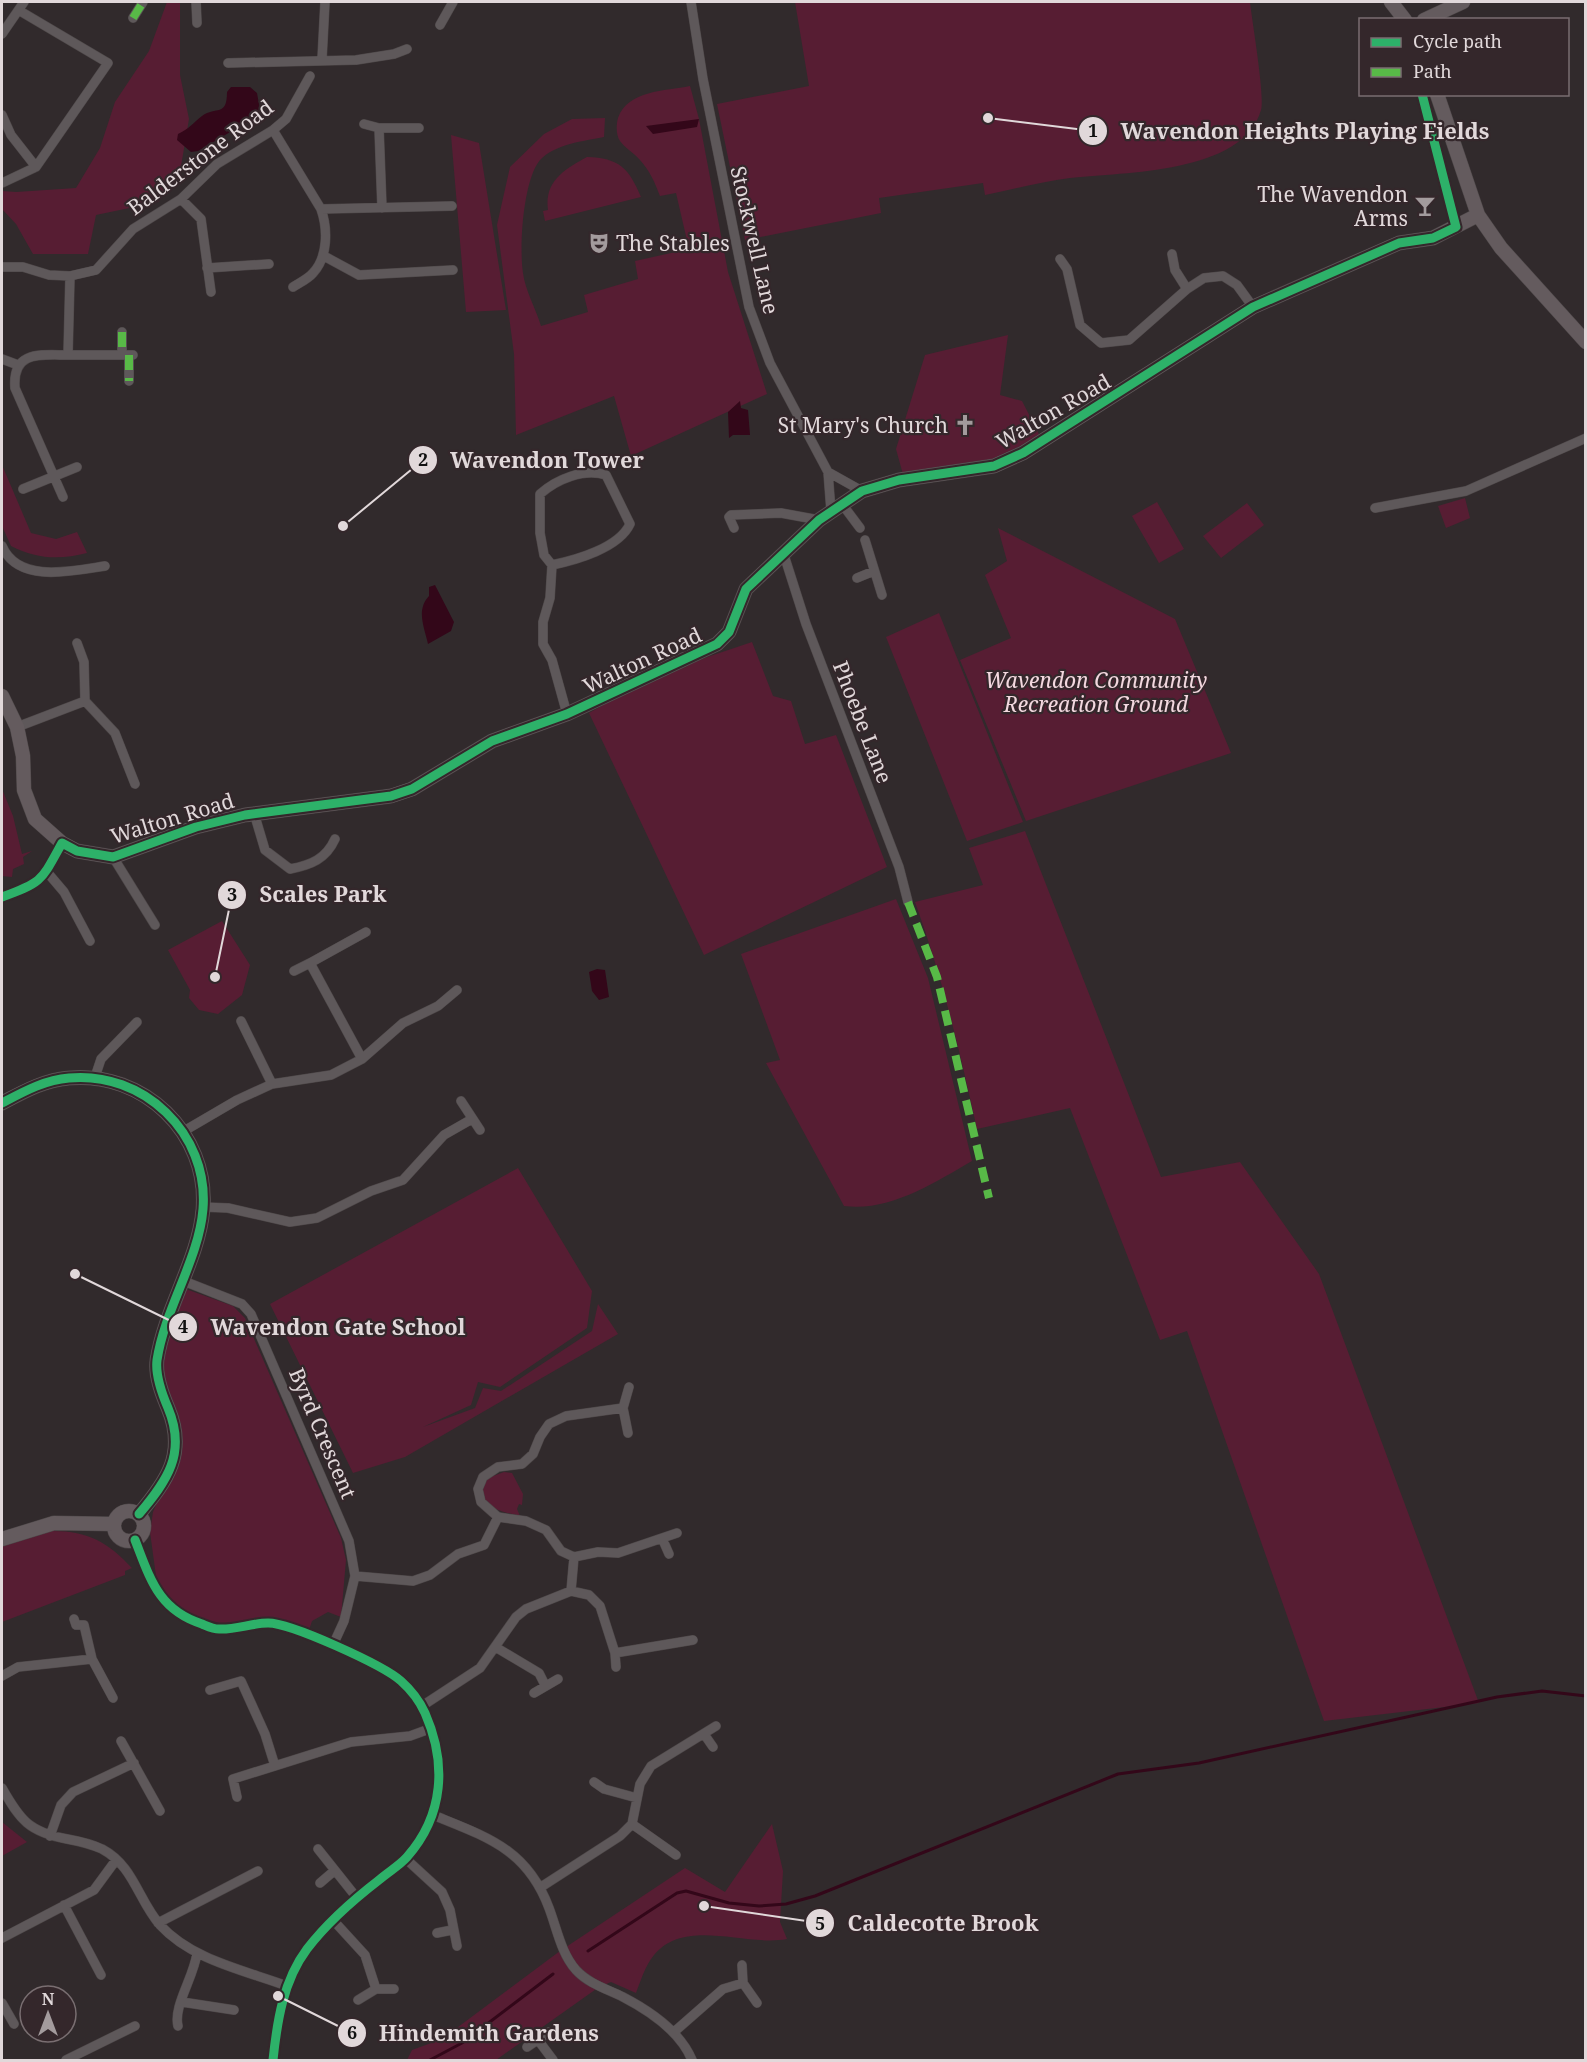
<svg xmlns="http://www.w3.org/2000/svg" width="1587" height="2062" viewBox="0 0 1587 2062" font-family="'Noto Serif',serif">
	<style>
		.green { fill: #571d33 }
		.water { fill: #330719 }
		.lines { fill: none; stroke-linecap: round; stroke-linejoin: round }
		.stream { stroke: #330719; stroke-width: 3 }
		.street-casing { stroke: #4d4748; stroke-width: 10 }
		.secondary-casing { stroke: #4d4748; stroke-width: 15 }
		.street { stroke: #5e585a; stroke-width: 9 }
		.secondary { stroke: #645b5e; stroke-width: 14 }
		.quiet { stroke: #58b947; stroke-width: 8; stroke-dasharray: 15 8; stroke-linecap: butt }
		.cycleway-casing { stroke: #34272b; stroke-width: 13 }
		.cycleway { stroke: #2db169; stroke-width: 9 }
		.labels { text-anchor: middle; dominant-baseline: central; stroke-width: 4.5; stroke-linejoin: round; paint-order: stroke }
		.street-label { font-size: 21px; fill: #e1d8da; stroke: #34272b }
		.poi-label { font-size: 21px; fill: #e1d8da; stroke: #34272b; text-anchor: end }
		.park-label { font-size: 21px; font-style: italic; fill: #f3d8df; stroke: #34272b }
		.leader { fill: none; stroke: #e1d8da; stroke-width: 2 }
		.callout-dot { fill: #e1d8da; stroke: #34272b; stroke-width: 2 }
		.mark-label { font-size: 18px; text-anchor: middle; font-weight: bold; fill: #111 }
		.callout-label { font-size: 22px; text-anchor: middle; font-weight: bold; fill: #e1d8da; stroke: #34272b; stroke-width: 4.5; stroke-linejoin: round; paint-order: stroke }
	</style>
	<rect width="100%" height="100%" fill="#312a2c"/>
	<path class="green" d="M 167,2 L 180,2 L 180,75 L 189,119 L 180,172 L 158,202 L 96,215 L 88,254 L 33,254 L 16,224 L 2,209 L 2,191 L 16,192 L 76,188 L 100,148 L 115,102 L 149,51 Z
		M 795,2 L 1250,2 C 1252,21 1265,96 1261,110 C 1243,174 1124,172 1070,178 C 1042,182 1013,189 985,195 L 983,183 L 879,198 L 881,213 L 745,240 L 717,104 L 809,86 Z
		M 690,86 L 699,119 L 728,272 L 767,394 L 631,456 L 614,396 L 516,435 L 514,354 L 497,225 L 510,167 L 544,134 L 572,119 L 605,118 L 604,137 C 584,141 555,144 540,160 C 523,180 519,248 523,273 C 525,290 536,309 541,326 L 588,312 L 584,295 L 638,279 L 635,261 L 689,249 L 676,193 L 660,196 C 655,183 650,171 640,160 C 634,153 625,148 620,141 C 616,135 616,125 618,118 C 628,90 665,91 690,86 Z
		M 451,135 L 479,143 L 506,310 L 466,312 Z
		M 587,157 C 619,158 629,168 641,197 L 545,221 L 543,211 L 548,210 C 544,181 565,169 587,157 Z
		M 1008,335 L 1000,395 L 1022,401 L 1042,440 L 998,462 L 904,478 L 896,449 L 925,355 Z
		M 2,465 L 31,533 L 56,539 L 77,532 L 87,553 C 60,560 36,559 11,546 L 2,526 Z
		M 1465,498 L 1470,518 L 1446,528 L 1438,506 Z
		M 1157,502 L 1184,549 L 1159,563 L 1132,516 Z
		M 1247,503 L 1264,525 L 1221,558 L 1203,536 Z
		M 998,528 L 1175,619 L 1231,753 L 1026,821 L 960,660 L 1011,638 L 985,575 L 1007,561 Z
		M 939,613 L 1023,822 L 967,841 L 886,637 Z
		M 752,642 L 773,696 L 791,701 L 805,744 L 836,735 L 887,867 L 704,955 L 589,713 L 657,674 Z
		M 2,789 L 13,816 L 22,854 L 32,851 L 23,857 L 24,864 L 13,869 L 12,877 L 2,876 Z
		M 1025,831 L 1161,1177 L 1240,1162 L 1319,1274 L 1479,1703 L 1324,1721 L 1187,1331 L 1160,1340 L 1070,1108 L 977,1129 C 960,1052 942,976 915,902 L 983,885 L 969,848 Z
		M 896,899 L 928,978 L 972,1161 C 934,1183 889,1212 844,1206 L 766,1063 L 780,1060 L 741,954 Z
		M 222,921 L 250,965 L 242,995 L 218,1014 L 199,1010 L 189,998 L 190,990 L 168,950 Z
		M 518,1168 L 592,1291 L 587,1328 L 500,1387 L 478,1382 L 471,1405 L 423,1427 L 475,1408 L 483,1388 L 501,1391 L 592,1331 L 598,1304 L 618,1334 L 405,1457 L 353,1473 L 270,1304 Z
		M 183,1288 L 233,1306 L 245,1318 L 341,1538 L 346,1560 L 341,1617 L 328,1612 L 312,1621 L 309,1630 L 264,1619 L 223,1624 L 188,1616 L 165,1594 L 156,1576 L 150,1532 L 153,1512 L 176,1458 L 159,1358 Z
		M 504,1472 L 512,1473 L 523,1494 L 522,1505 L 519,1504 L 517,1509 L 520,1516 C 501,1511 470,1506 488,1478 Z
		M 49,1531 C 86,1530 107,1541 132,1568 L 125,1571 L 125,1575 L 2,1622 L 2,1546 Z
		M 2,1822 L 27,1842 L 2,1856 Z
		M 772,1824 L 783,1871 L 780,1922 L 787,1939 C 746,1947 685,1917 654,1955 C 645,1966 641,1980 636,1993 L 611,1982 L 599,1987 L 496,2060 L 407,2060 L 412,2050 L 442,2039 L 560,1951 L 685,1868 L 725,1892 Z"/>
	<path class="water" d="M 231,87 L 250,87 L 257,93 L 260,110 L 254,118 L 198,151 L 191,152 L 177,140 L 178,134 C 189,129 193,123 202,116 C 216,106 227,117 227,92 Z
		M 699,119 L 697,127 L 653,134 L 646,126 Z
		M 740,401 L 741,408 L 748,410 L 750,435 L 733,435 L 729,438 L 728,412 Z
		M 435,585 L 454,622 L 451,631 L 428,644 C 424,626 416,610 429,596 L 429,587 Z
		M 597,969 L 605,970 L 609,997 L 599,1000 L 592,991 L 589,972 Z"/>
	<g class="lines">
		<path class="stream" d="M 588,1951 L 677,1893 L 686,1891 L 729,1903 L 759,1906 L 786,1904 L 815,1896 L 1118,1774 L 1199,1763 L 1497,1697 L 1542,1691 L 1586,1696
			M 430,2060 L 462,2043 L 553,1974"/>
		<defs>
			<path id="street" d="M 196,2 L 197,23
				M 691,2 L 703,79 L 749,307 L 770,363 L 828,472 L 862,491
				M 133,18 L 143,2
				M 440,25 L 453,2
				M 2,34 L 24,2
				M 322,59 L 325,2
				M 228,63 L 356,60 L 394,54 L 407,49
				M 2,115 L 11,135 L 36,167
				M 364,124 L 379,128
				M 273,130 L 321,209 L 452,206
				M 2,183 L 36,167 L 108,63 L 20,11
				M 181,199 L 201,219 L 211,292
				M 382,208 L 379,128 L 419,128
				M 1172,254 L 1175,270 L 1187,289
				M 324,256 L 359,275 L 453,270
				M 1060,259 L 1067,269 L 1080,325 L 1101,343 L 1129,340 L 1187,289 L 1204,278 L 1223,276 L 1237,285 L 1253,307
				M 2,267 L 23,267 L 49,275 L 70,276 L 96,270 L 133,229 L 181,199 L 217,164 L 273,130 L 286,119 L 310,76
				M 207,268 L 269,264
				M 293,287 C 299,283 308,279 313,273 C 328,257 328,229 321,209
				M 122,332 L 122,355
				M 68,355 L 133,355
				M 129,355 L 129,381
				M 2,359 L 18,365
				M 828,472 L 831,511
				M 23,489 L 77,467
				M 63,497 L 15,388 C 12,350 41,355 68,355 L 70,276
				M 842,504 L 860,528
				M 1375,508 L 1466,491 L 1586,438
				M 734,528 L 729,517 L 731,515 L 781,513 L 819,520
				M 865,540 L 882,595
				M 2,546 C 18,584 73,571 105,566
				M 784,555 L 806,624 L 899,867 L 908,902
				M 552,565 C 576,560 619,548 630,524 L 606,475 C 584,468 557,479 540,494 L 540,533 L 544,555 L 552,565 L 550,598 L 543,622 L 543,644 L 552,660 L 567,714
				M 857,578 L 874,571
				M 77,643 L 84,662 L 85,701 L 115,733 L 135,784
				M 17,727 L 85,701
				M 254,813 L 265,850 L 290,869 C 311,865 326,859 335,839
				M 113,857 L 155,925
				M 47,872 L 64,892 L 90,941
				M 2,897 C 43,882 41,881 62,843
				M 294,971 L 310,963
				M 241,1021 L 272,1084
				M 362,1059 L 310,963 L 366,932
				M 95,1077 L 101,1059 L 137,1022
				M 461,1101 L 480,1130
				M 184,1131 L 237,1100 L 272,1084 L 331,1075 L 362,1059 L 403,1023 L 438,1006 L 457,990
				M 203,1207 L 228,1208 L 290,1222 L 317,1218 L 371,1191 L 403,1180 L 444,1135 L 472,1119
				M 181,1280 L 242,1304 L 251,1314 L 349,1541 L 355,1576 L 344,1621 L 333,1645
				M 623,1408 L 566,1416 L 549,1424 L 540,1437 L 533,1454 L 522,1464 L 498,1467 L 483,1477 L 478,1489 L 481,1502 L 498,1517 L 526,1521 L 546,1530 L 561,1551 L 574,1557 L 598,1552 L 618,1553 L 677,1533
				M 628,1433 L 623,1408 L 629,1387
				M 662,1538 L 669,1554
				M 135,1540 C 150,1578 158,1610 202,1624 C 207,1626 213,1629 219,1629 C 235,1630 252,1623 268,1623 C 291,1623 383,1665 401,1681 C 410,1689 420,1702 425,1713 C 447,1763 444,1815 407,1857 C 399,1866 388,1872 379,1880 C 353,1900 327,1923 307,1949 C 283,1981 277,2022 273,2060
				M 355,1576 L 413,1581 L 430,1575 L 458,1554 L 484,1545 L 498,1517
				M 571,1591 L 574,1557
				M 74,1619 L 76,1625 L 84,1625 L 92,1659 L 113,1698
				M 497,1648 L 539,1673 L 545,1685
				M 615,1653 L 616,1667
				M 2,1676 L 18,1667 L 92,1659
				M 210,1690 L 241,1681 L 265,1734 L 275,1766
				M 534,1693 L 558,1679
				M 422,1706 L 480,1668 L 516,1617 L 526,1609 L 571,1591 L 589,1595 L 600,1606 L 615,1653 L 693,1640
				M 704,1734 L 713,1747
				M 121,1741 L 160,1811
				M 594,1782 L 604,1789 L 637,1798
				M 2,1788 C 20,1820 29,1832 67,1839 C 78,1841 91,1844 102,1849 C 134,1866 138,1900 160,1925 C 192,1960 244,1970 287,1986
				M 237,1797 L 233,1779 L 351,1742 L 410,1736 L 432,1728
				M 433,1815 C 487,1837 527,1849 549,1908 C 557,1929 561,1953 576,1970 C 589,1984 607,1989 623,1997 C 650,2011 680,2031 692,2060
				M 632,1824 L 676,1855
				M 50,1836 L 61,1805 L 73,1792 L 134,1763
				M 318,1849 L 357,1898
				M 406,1859 L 442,1892 L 450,1910 L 457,1946
				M 320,1883 L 334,1871
				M 541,1887 L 620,1836 L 632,1824 L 640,1784 L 651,1766 L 716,1726
				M 64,1905 L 101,1975
				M 333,1920 L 365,1955 L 376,1989
				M 158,1923 L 258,1871
				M 437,1933 L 452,1930
				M 2,1938 L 94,1890 L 116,1860
				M 743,1983 L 757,2003
				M 358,2000 L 376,1989 L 394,1989
				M 182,2002 L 234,2010
				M 2,2003 L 14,2024
				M 178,2026 C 173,2006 194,1977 197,1953
				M 674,2032 L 723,1989 L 743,1983 L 742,1965
				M 538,2040 L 553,2060
				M 527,2047 L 549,2032
				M 66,2060 L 135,2026"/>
			<path id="secondary" d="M 1391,2 L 1405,20
				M 1424,20 L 1463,2
				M 1437,94 L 1478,215 L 1501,248 L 1586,342
				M 2,696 L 17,727 L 23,756 L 24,790 L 35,819 L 62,843 L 77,851 L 113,857 L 196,827 L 245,815 L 391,796 L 412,789 L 492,741 L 567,714 L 717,644 L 729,632 L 746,589 L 819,520 L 862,491 L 899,480 L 994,466 L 1023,453 L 1253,307 L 1399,243 L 1433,238 L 1478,215
				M 2,1103 C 23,1092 44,1080 69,1078 C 143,1071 209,1133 203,1209 C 199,1259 165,1308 157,1360 C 155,1376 162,1394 168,1408 C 187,1453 167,1481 139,1514
				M114 1526a15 15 0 1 1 30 0a15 15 0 1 1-30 0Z
				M 2,1539 L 54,1523 L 114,1524"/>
		</defs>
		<use href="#street" class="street-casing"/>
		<use href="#secondary" class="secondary-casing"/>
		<use href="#street" class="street"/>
		<use href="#secondary" class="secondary"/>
		<path class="quiet" d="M 133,18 L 143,2
			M 122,332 L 122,355
			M 129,355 L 129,381
			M 908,902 L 937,977 L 989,1198"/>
		<defs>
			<path id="cycleway" d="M 2,897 C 43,882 41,881 62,843 L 77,851 L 113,857 L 196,827 L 245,815 L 391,796 L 412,789 L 492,741 L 567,714 L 717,644 L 729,632 L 746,589 L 819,520 L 862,491 L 899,480 L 994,466 L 1023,453 L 1253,307 L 1399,243 L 1433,238 L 1456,227 L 1422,94
				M 2,1103 C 23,1092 44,1080 69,1078 C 143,1071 209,1133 203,1209 C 199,1259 165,1308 157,1360 C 155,1376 162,1394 168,1408 C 187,1453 167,1481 139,1514
				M 135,1540 C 150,1578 158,1610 202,1624 C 207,1626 213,1629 219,1629 C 235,1630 252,1623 268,1623 C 291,1623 383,1665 401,1681 C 410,1689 420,1702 425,1713 C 447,1763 444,1815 407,1857 C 399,1866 388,1872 379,1880 C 353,1900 327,1923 307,1949 C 283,1981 277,2022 273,2060"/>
		</defs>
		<use href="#cycleway" class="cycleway-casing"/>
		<use href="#cycleway" class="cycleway"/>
	</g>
	<defs>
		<symbol id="bar-bare" viewBox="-9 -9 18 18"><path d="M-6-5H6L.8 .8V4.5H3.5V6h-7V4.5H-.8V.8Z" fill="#a39b9d" stroke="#34272b" stroke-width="2.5" paint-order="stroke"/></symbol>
		<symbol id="theatre-bare" viewBox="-9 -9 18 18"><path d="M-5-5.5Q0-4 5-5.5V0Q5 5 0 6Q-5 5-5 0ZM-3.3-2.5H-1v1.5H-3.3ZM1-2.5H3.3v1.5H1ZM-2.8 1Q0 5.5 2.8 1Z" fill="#a39b9d" stroke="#34272b" stroke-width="2.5" paint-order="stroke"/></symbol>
		<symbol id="church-bare" viewBox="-9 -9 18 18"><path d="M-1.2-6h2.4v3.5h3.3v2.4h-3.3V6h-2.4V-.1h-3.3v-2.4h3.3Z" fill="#a39b9d" stroke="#34272b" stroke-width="2.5" paint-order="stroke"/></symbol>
	</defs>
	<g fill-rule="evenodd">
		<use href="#bar-bare" x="1410" y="191" width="30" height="30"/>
		<use href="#theatre-bare" x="584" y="228" width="30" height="30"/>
		<use href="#church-bare" x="950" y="410" width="30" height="30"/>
	</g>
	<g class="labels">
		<g class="street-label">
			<text transform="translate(200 157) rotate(-37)">Balderstone Road</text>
			<text transform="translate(755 240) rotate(77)">Stockwell Lane</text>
			<text transform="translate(1053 411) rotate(-30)">Walton Road</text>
			<text transform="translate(642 660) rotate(-25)">Walton Road</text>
			<text transform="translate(863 722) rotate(69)">Phoebe Lane</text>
			<text transform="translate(172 818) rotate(-17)">Walton Road</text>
			<text transform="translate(323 1433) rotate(67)">Byrd Crescent</text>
		</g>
		<g class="poi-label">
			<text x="1408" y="194">The Wavendon<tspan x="1408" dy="24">Arms</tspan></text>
			<text x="616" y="243" text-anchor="start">The Stables</text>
			<text x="948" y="425">St Mary's Church</text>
		</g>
		<g class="park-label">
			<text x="1096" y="680">Wavendon Community<tspan x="1096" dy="24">Recreation Ground</tspan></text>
		</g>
	</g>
	<path class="leader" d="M988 118L1093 131M343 526L423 460M215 977L232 895M75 1274L183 1327M704 1906L820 1923M278 1996L352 2033"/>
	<g class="callout-dot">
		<circle cx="988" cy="118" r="6"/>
		<circle cx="343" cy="526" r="6"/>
		<circle cx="215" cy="977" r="6"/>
		<circle cx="75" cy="1274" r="6"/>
		<circle cx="704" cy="1906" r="6"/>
		<circle cx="278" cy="1996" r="6"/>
		<circle cx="1093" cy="131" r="15"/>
		<circle cx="423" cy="460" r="15"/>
		<circle cx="232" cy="895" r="15"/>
		<circle cx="183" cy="1327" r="15"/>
		<circle cx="820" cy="1923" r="15"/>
		<circle cx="352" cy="2033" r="15"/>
	</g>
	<g class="mark-label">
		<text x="1093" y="137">1</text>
		<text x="423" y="466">2</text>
		<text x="232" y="901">3</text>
		<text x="183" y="1333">4</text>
		<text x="820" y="1930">5</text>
		<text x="352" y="2039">6</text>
	</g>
	<g class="callout-label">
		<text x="1305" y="139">Wavendon Heights Playing Fields</text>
		<text x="547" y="468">Wavendon Tower</text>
		<text x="323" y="902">Scales Park</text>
		<text x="338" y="1335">Wavendon Gate School</text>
		<text x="943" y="1931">Caldecotte Brook</text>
		<text x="489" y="2041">Hindemith Gardens</text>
	</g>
	<rect width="1587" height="2062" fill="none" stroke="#e1d8da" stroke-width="6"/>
	<rect x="1359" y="18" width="210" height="78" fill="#34272b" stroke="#796e71" stroke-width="1.5"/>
	<rect x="1371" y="38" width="30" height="9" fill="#2db169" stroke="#796e71" stroke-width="1.5"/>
	<text x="1413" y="48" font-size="18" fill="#e1d8da">Cycle path</text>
	<rect x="1371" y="68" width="30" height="9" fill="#58b947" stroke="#796e71" stroke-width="1.5"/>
	<text x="1413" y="78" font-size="18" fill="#e1d8da">Path</text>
	<g transform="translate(48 2014)"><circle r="28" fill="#34272b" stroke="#796e71" stroke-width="1.5"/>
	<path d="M0-4.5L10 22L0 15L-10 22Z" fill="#a39b9d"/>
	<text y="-9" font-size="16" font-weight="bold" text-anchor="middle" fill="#e1d8da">N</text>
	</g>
</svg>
